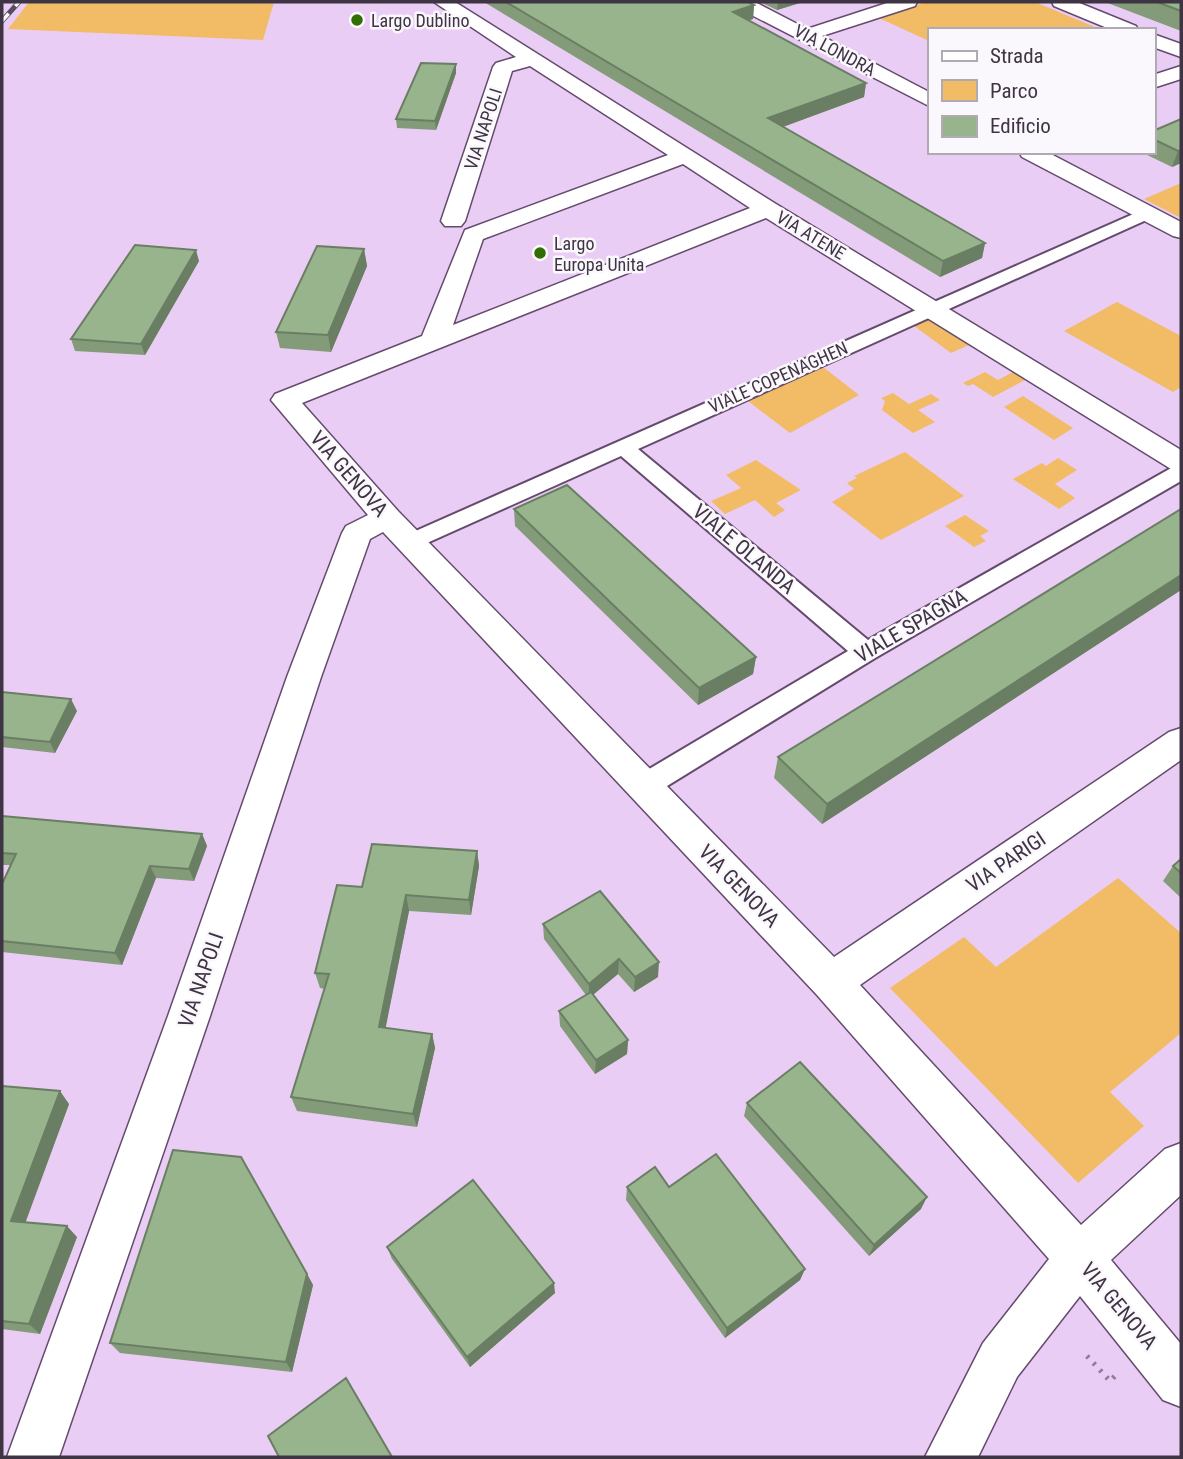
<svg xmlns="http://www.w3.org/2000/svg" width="1183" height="1459" viewBox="0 0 1183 1459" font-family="'Roboto Condensed',sans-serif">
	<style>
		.green { fill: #f2bb65 }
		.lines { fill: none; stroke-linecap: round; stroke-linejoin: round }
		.pedestrian-casing { stroke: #644b6d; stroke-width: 4 }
		.minor-casing { stroke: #644b6d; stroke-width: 3 }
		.path { stroke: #8e7b95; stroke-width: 5; stroke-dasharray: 2.5 7; stroke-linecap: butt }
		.pedestrian { fill: #fff; fill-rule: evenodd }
		.minor { fill: #fff; fill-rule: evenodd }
		.rail-casing { stroke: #594c5f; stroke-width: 5 }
		.rail { stroke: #fbf8fd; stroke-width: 3.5; stroke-dasharray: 10; stroke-linecap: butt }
		.wall { fill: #839b79 }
		.shaded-wall { fill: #6a7e63 }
		.building { fill: #98b48d; stroke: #6a7e63; stroke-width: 2 }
		.poi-dot { fill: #316f03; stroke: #fbf8fd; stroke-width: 2.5 }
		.labels { text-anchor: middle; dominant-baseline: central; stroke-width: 5; stroke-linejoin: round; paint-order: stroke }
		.far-poi-label { font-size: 18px; fill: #3f3443; stroke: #fbf8fd; text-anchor: start }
		.far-street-label { font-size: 18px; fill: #3f3443; stroke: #fbf8fd }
		.street-label { font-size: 21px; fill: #3f3443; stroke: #fbf8fd }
	</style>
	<rect width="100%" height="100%" fill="#eacdf5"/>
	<path class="green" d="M 29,2 L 274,2 L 263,40 L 8,29 Z
		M 926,2 L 1035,2 L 1102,30 L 929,30 L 929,41 L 879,18 Z
		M 1181,183 L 1181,218 L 1144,199 Z
		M 1117,302 L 1181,336 L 1181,387 L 1173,392 L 1064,331 Z
		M 923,317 L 971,344 L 951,353 L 910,323 Z
		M 823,367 L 859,395 L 790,433 L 748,401 L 758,397 L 755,394 Z
		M 985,372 L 998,380 L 1013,372 L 1025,380 L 993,397 L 973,384 L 968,386 L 963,383 Z
		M 893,393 L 909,404 L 931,394 L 940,400 L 918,410 L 935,422 L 913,433 L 882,410 L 885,401 L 881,398 Z
		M 1023,396 L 1073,428 L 1054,440 L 1004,407 Z
		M 905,452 L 964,496 L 881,540 L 832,502 L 854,489 L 847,483 L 857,478 L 854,476 Z
		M 1058,458 L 1077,470 L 1055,484 L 1075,498 L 1059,509 L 1013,479 L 1042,463 L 1046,466 Z
		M 756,460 L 801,490 L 776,503 L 785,510 L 774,517 L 755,500 L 725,514 L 711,501 L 741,488 L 726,475 Z
		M 965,515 L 989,531 L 980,536 L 986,541 L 974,547 L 945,526 Z
		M 1118,878 L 1181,933 L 1181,1033 L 1110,1092 L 1144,1126 L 1078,1183 L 890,988 L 964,937 L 996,967 Z"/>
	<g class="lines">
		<defs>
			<path id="pedestrian" d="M 1147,208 L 1156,213 L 1153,217 L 638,449 L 868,640 L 1173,467 L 1181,465 L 1181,481 L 875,658 L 654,794 L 644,797 L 634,794 L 630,786 L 634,778 L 848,651 L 621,456 L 418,547 L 410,550 L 402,547 L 398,542 L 402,537 Z"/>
			<path id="minor" d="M 434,2 L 455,2 L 776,204 L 1181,450 L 1181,472 L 1171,469 L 766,218 L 302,403 L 398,511 L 834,957 L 1169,732 L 1181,728 L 1181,760 L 860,985 L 1081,1225 L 1165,1149 L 1181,1143 L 1181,1195 L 1111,1260 L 1181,1344 L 1181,1407 L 1163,1400 L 1080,1296 L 1017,1377 L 978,1457 L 925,1457 L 983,1343 L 1049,1259 L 817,995 L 383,532 L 370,539 L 321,677 L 210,1016 L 59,1457 L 7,1457 L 168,1016 L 287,677 L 342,533 L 346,526 L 368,515 L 271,400 L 275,394 L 422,336 L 465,230 L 668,155 L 530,66 L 512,71 L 465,221 L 461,226 L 445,226 L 441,221 L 493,67 L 496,63 L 516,57 ZM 683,164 L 750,208 L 453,325 L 483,239 Z
				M 732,2 L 755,2 L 807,29 L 890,2 L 917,2 L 915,6 L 822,36 L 929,92 L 929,106 L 734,6 Z
				M 1052,2 L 1077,2 L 1136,26 L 1138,30 L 1112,30 L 1054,6 Z
				M 1153,34 L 1181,44 L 1181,57 L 1153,47 Z
				M 1181,66 L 1181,79 L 1153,88 L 1153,75 Z
				M 1019,152 L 1047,152 L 1181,222 L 1181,238 L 1173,236 L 1022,157 Z"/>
		</defs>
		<use href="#pedestrian" class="pedestrian-casing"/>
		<use href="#minor" class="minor-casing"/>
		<path class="path" d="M 1087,1356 L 1110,1381 L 1116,1375"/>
		<use href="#pedestrian" class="pedestrian"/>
		<use href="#minor" class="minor"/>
		<defs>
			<path id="rail" d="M 2,21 L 19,2"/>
		</defs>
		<use href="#rail" class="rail-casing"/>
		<use href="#rail" class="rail"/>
	</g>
	<path class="wall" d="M 484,2 L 748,2 L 754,5 L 753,19 L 748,20 L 866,83 L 864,97 L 783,127 L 985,243 L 982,258 L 940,277 Z
		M 760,2 L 803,2 L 777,10 Z
		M 1105,2 L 1181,2 L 1181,31 Z
		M 456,64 L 456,73 L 436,130 L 397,128 L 396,119 Z
		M 1181,119 L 1181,163 L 1172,167 L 1141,152 L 1153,152 L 1153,131 Z
		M 364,249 L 367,266 L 331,352 L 280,348 L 276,332 Z
		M 199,261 L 145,355 L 75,351 L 71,339 Z
		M 514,509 L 756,657 L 753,674 L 698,705 L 515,526 Z
		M 1181,509 L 1181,590 L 822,824 L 774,778 L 778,757 Z
		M 2,692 L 77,711 L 55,753 L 2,747 Z
		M 2,816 L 202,834 L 207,846 L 194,881 L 156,878 L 122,965 L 2,952 L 2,884 L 10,865 L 2,865 Z
		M 477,851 L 479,866 L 471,915 L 409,911 L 385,1028 L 432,1034 L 435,1048 L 417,1127 L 297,1111 L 291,1097 L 325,989 L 320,988 L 315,973 L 362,887 Z
		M 1181,859 L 1181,898 L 1163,881 L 1173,866 Z
		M 543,924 L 658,977 L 634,992 L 618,974 L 593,995 L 628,1040 L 627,1054 L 595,1074 L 560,1026 L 559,1011 L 586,995 L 544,939 Z
		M 2,1086 L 69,1104 L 25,1222 L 77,1237 L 40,1334 L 2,1329 Z
		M 747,1103 L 921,1209 L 869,1256 L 744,1116 Z
		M 627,1187 L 669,1187 L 805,1269 L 800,1280 L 725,1338 L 626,1200 Z
		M 387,1247 L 555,1293 L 470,1367 L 392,1259 Z
		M 307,1274 L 313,1285 L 292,1372 L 120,1353 L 110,1343 Z"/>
	<path class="shaded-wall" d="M 778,2 L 803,2 L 777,10 Z
		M 754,5 L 753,19 L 732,26 L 733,12 Z
		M 456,64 L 456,73 L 436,130 L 435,121 Z
		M 866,83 L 864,97 L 766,133 L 768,118 Z
		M 1181,150 L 1181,163 L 1172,167 L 1178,151 Z
		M 985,243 L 982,258 L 940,277 L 943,261 Z
		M 364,249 L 367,266 L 331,352 L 328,335 Z
		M 196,250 L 199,261 L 145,355 L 141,344 Z
		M 1181,575 L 1181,590 L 822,824 L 827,804 Z
		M 756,657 L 753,674 L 698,705 L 699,688 Z
		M 71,699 L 77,711 L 55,753 L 50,742 Z
		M 202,834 L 207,846 L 194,881 L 189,869 Z
		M 477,851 L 479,866 L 471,915 L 469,900 Z
		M 150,866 L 156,878 L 122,965 L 115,953 Z
		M 406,895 L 409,911 L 383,1041 L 379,1027 Z
		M 619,959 L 618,974 L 589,998 L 589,984 Z
		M 659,962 L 658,977 L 634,992 L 635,977 Z
		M 432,1034 L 435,1048 L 417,1127 L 413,1114 Z
		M 628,1040 L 627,1054 L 595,1074 L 596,1060 Z
		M 60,1091 L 69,1104 L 22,1232 L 11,1221 Z
		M 927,1197 L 921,1209 L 869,1256 L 874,1245 Z
		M 67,1226 L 77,1237 L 40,1334 L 29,1324 Z
		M 805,1269 L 800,1280 L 725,1338 L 727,1328 Z
		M 307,1274 L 313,1285 L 292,1372 L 286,1362 Z
		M 554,1283 L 555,1293 L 470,1367 L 467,1357 Z"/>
	<path class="building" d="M 506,2 L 748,2 L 754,5 L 733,12 L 866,83 L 768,118 L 985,243 L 943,261 Z
		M 1157,2 L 1181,2 L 1181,11 Z
		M 421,63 L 456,64 L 435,121 L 396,119 Z
		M 1181,119 L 1181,150 L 1178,151 L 1153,139 L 1153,131 Z
		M 135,245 L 196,250 L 141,344 L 71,339 Z
		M 317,246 L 364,249 L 328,335 L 276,332 Z
		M 567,485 L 756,657 L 699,688 L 514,509 Z
		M 1181,509 L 1181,575 L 827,804 L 778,757 Z
		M 2,692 L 71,699 L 50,742 L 2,737 Z
		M 2,816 L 202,834 L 189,869 L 150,866 L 115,953 L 2,941 L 2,884 L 16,854 L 2,853 Z
		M 372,844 L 477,851 L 469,900 L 406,895 L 379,1027 L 432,1034 L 413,1114 L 291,1097 L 329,974 L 315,973 L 337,885 L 362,887 Z
		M 1181,859 L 1181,873 L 1173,866 Z
		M 600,891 L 659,962 L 635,977 L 619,959 L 589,984 L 543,924 Z
		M 591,992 L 628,1040 L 596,1060 L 559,1011 Z
		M 800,1062 L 927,1197 L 874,1245 L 747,1103 Z
		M 2,1086 L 60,1091 L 11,1221 L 67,1226 L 29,1324 L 2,1321 Z
		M 173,1150 L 241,1157 L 307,1274 L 286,1362 L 110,1343 Z
		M 716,1154 L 805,1269 L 727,1328 L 627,1187 L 655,1167 L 669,1187 Z
		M 473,1180 L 554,1283 L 467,1357 L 387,1247 Z
		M 346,1378 L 392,1457 L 279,1457 L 268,1436 Z"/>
	<g class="poi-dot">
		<circle cx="357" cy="20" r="7"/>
		<circle cx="540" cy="253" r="7"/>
	</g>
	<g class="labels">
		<g class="far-poi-label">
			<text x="371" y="20">Largo Dublino</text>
			<text x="554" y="243">Largo<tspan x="554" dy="21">Europa Unita</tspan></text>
		</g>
		<g class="far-street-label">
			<text transform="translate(835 50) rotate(28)">VIA LONDRA</text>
			<text transform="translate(483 129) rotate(-72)">VIA NAPOLI</text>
			<text transform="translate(811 235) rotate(31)">VIA ATENE</text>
			<text transform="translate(778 377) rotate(-24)">VIALE COPENAGHEN</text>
		</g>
		<g class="street-label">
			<text transform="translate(349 474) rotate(49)">VIA GENOVA</text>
			<text transform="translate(744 549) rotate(40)">VIALE OLANDA</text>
			<text transform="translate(911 626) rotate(-30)">VIALE SPAGNA</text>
			<text transform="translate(1006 862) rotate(-34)">VIA PARIGI</text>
			<text transform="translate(739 886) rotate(46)">VIA GENOVA</text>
			<text transform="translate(201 980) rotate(-71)">VIA NAPOLI</text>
			<text transform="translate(1119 1306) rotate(50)">VIA GENOVA</text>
		</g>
	</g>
	<rect width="1183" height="1459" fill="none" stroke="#3f3443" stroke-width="7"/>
	<rect x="928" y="28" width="228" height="126" fill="#fbf8fd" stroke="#b0aab3" stroke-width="2"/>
	<rect x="942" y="51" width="35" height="10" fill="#ffffff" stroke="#b0aab3" stroke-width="2"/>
	<text x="990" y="63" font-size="21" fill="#3f3443">Strada</text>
	<rect x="942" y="80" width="35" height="21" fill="#f2bb65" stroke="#b0aab3" stroke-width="2"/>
	<text x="990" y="98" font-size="21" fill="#3f3443">Parco</text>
	<rect x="942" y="116" width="35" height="21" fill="#98b48d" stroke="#b0aab3" stroke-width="2"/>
	<text x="990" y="133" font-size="21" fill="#3f3443">Edificio</text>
</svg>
